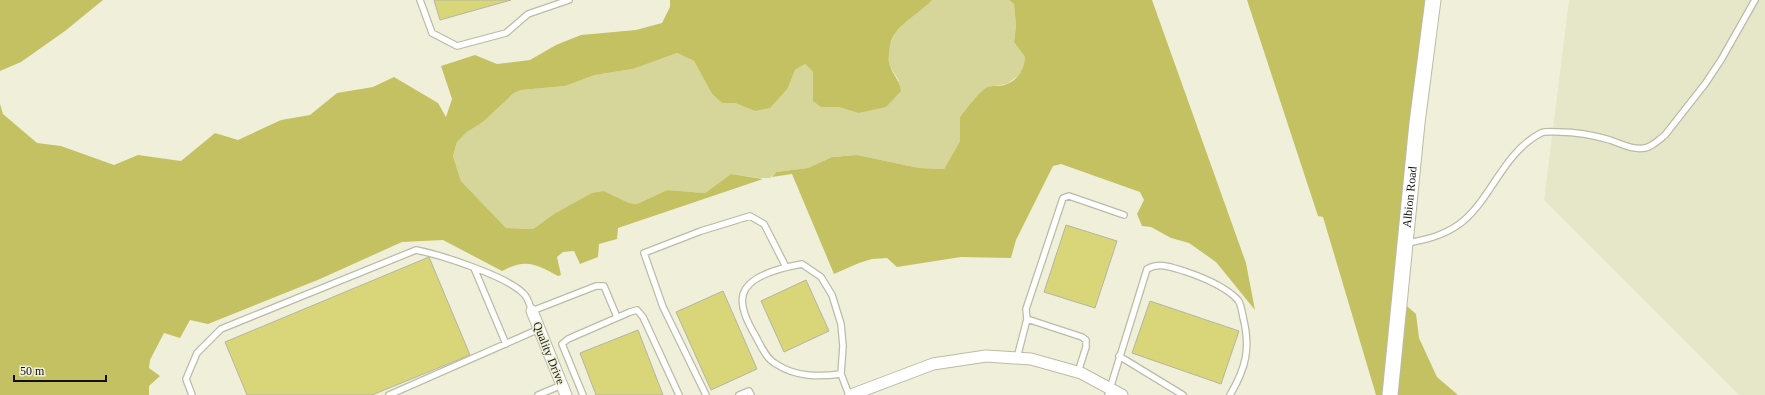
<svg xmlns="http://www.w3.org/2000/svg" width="1765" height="395" viewBox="0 0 1765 395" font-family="'Times New Roman',serif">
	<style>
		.built { fill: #e6e6c9 }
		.green { fill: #d6d69a }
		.forest { fill: #c3c162 }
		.building { fill: #d8d678; stroke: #b5b5a0 }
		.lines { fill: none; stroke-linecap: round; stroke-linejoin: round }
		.service-casing { stroke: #bbbba6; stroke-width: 8 }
		.minor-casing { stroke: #bbbba6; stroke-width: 13 }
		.secondary-casing { stroke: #bbbba6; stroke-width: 17 }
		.service { stroke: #fff; stroke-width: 5.5 }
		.minor { stroke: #fff; stroke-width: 11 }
		.secondary { stroke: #fff; stroke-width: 15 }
		.labels { text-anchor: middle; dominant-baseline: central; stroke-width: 3; stroke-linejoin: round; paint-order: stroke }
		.street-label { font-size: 12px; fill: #11110a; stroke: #f0f0da }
	</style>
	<rect width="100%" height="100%" fill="#f0f0da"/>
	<path class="built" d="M 1569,0 L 1765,0 L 1765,395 L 1739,395 L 1544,200 Z"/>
	<path class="green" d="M 932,0 L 1009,0 L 1014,4 L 1016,26 L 1014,42 L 1025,57 L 1025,66 L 1018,76 L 1007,84 L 989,87 L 960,117 L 960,141 L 944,169 L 919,168 L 857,155 L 832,157 L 808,168 L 776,172 L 770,178 L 759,178 L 731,174 L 705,193 L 667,190 L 637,204 L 629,203 L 604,191 L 554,214 L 533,229 L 506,228 L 461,181 L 453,156 L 457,142 L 467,132 L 483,122 L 514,93 L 521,90 L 565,86 L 595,75 L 633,69 L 677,53 L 694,61 L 712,94 L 722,103 L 735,103 L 755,111 L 788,88 L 795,70 L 805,64 L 813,72 L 821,107 L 839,107 L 858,113 L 899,81 L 889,65 L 889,46 L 895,34 L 907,19 Z"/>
	<path class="forest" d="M 0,0 L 103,0 L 65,31 L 21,62 L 0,71 Z
		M 670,0 L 932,0 C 917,16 889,27 889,53 C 889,57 888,62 890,66 C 893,75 899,79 901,91 L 886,107 L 858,113 L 839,107 L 821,107 L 813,101 L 813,72 L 805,64 L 795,70 L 788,88 L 770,108 L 755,111 L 735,103 L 722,103 L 712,94 L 694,61 L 677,53 L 633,69 L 595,75 L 565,86 L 521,90 L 514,93 L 483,122 L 467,132 L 457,142 L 453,156 L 461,181 L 506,228 L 533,229 L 554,214 L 592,193 L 604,191 L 629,203 L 637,204 L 667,190 L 705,193 L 731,174 L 763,179 L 618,228 L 617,239 L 599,244 L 598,257 L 580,264 L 574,251 L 563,252 L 557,257 L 561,275 L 558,276 C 536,264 526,258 502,271 L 443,240 L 402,242 L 320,279 L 208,324 L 190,320 L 180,338 L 164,333 L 150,360 L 149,368 L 160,376 L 149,386 L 149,395 L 0,395 L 0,104 L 3,114 L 37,143 L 61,146 L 114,165 L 138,155 L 181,161 L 215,133 L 238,140 L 281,120 L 310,115 L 337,93 L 373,87 L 394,77 L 438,103 L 446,117 L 452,99 L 441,66 L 475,55 L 497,64 L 530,60 L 556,45 L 581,35 L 636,30 L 662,23 L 670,7 Z
		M 1009,0 L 1152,0 L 1246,263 L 1255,310 L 1216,262 L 1189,243 L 1171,238 L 1151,227 L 1142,226 L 1137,214 L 1144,200 L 1140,192 L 1061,164 L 1053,166 L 1016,240 L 1011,258 L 961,257 L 897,267 L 887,258 L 872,259 L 859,263 L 834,274 L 792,174 L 772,177 L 776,172 L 808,168 L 832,157 L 857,155 L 919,168 L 944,169 L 960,141 L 960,117 C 967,109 979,91 988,87 C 994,85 1001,87 1007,84 C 1018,80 1025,68 1025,57 L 1014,42 L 1016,26 L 1014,4 Z
		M 1247,0 L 1434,0 L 1400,300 L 1416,314 L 1419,338 L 1437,377 L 1458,395 L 1376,395 L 1323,217 L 1318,216 Z"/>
	<path class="building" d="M 434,0 L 511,0 L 440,20 Z
		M 1066,225 L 1117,241 L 1095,308 L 1044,292 Z
		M 429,257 L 470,355 L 372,395 L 247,395 L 225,342 Z
		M 806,280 L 829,331 L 784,352 L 761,301 Z
		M 723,291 L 757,369 L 711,390 L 676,312 Z
		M 1150,301 L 1239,331 L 1221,384 L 1132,353 Z
		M 638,330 L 663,395 L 596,395 L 580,353 Z"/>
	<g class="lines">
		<defs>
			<path id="service" d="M 420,0 L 432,33 L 457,46 L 506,33 L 528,14 L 569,0
				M 1407,243 C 1425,240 1442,236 1458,225 C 1490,203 1502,153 1541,133 C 1546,131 1553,132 1559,132 C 1576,132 1593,135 1610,140 C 1622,144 1632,150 1645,148 C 1652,147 1660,139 1665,135 L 1705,84 L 1721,60 L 1755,0
				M 474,268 L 506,344
				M 1027,319 L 1082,337 L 1086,340 L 1086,347 L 1078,372
				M 1119,356 L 1183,395
				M 1017,358 L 1027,319 L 1026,309 L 1063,198 L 1069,196 L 1124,215
				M 841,374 C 818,377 796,377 776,364 C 766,359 760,344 755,335 C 749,325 740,307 743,295 C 748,275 785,267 802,264 L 821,277 L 832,295 L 841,324 L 843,346 L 841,374 L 849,395
				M 192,395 L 186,379 L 197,353 L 221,329 L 416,250 C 441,255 507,276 524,294 C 528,298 530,306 532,311 L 596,286 L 604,286 L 617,317
				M 389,395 L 539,329
				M 538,395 L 562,385
				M 583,395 L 562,344 L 568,339 L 630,312 L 637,310 L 643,317 L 679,395
				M 706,395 L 663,307 L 644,253 L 701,231 L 750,216 L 764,224 L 786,267
				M 739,395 L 749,391 L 751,395
				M 1108,395 L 1147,269 C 1159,262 1171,267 1184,271 C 1202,277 1225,286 1238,300 C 1241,304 1242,312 1243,317 C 1251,348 1246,368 1230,395"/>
			<path id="minor" d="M 532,311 L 566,395
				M 851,395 L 933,364 L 986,356 L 1031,359 L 1081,373 L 1122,395"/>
			<g id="secondary">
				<path id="s1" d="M 1390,395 L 1417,123 L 1433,0"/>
			</g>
		</defs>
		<use href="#service" class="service-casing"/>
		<use href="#minor" class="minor-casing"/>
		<use href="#secondary" class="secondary-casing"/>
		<use href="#service" class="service"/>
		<use href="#minor" class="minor"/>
		<use href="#secondary" class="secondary"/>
	</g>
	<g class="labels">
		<g class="street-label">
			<text stroke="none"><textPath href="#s1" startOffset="199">Albion Road</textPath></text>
			<text transform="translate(549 353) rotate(68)">Quality Drive</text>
		</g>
	</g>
	<path d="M14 375v6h92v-6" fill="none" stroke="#11110a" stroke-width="2"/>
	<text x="20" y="375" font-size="12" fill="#11110a" stroke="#f0f0da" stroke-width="3" paint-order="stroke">50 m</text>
</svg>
